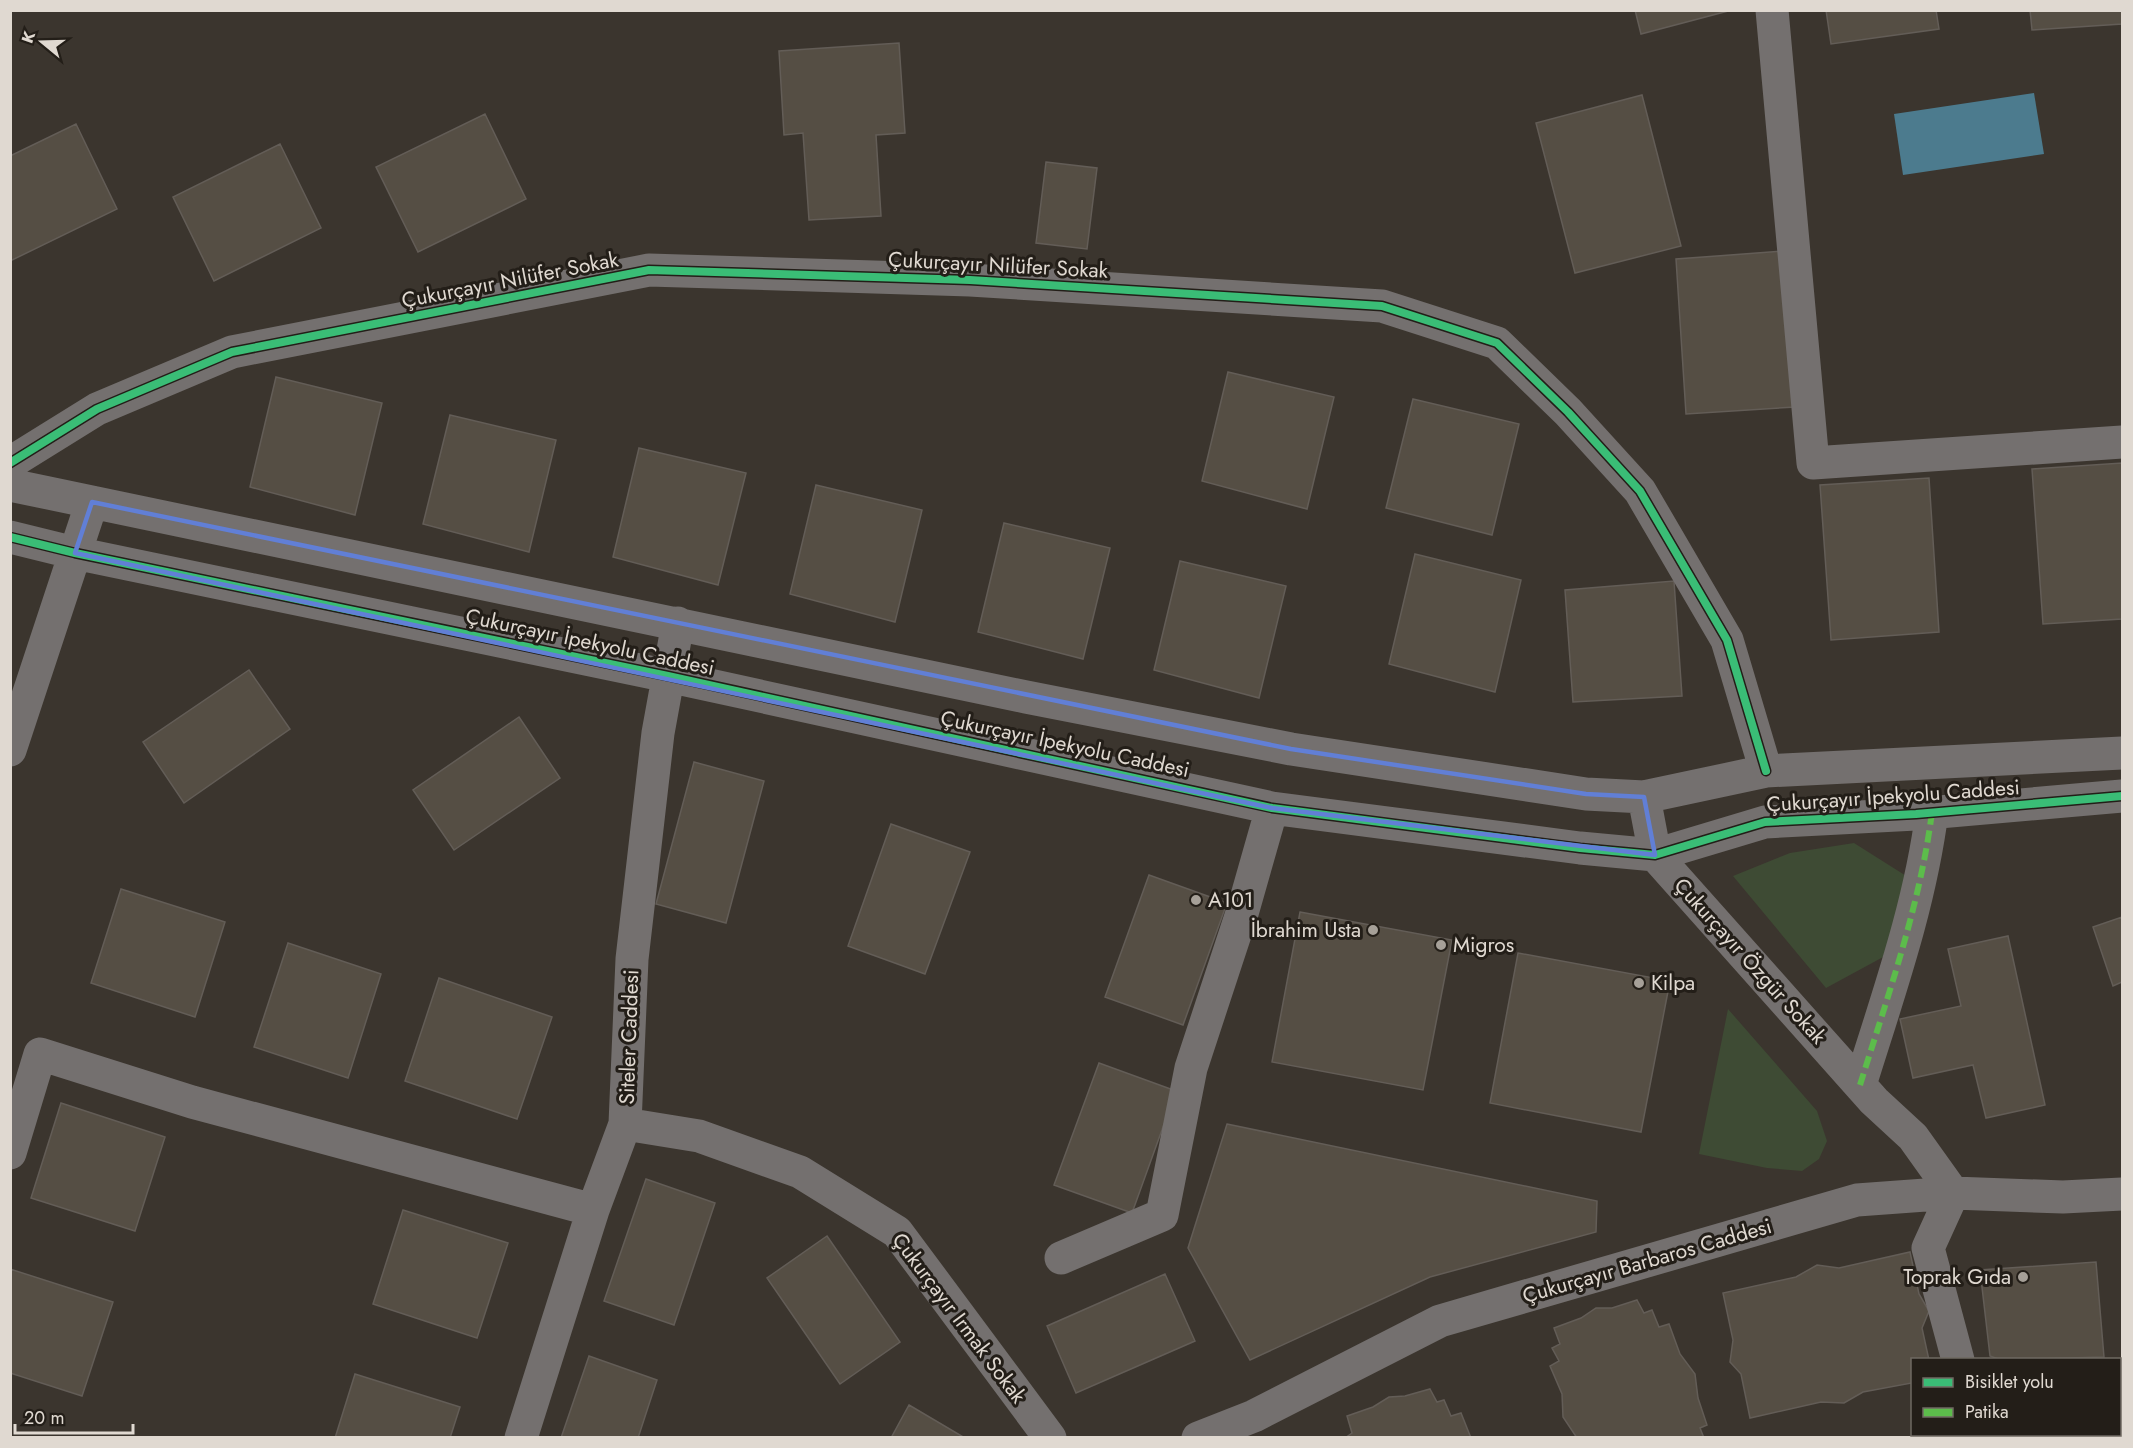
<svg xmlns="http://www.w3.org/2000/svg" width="2133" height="1448" viewBox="0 0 2133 1448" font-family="Jost,sans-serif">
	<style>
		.green { fill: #3e4b34 }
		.water { fill: #4c7b8e }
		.building { fill: #554e44; stroke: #635d57; stroke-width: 1.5 }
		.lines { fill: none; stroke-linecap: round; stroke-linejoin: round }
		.minor { stroke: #74706f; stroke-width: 33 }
		.quiet { stroke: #5cbc4b; stroke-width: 6; stroke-dasharray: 12 6; stroke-linecap: butt }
		.cycleway-casing { stroke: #231e18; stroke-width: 11 }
		.cycleway { stroke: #3abd76; stroke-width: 8 }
		.marked { fill: none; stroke: #617fd6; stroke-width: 4.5; stroke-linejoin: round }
		.poi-dot { fill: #a6a098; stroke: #231e18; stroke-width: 2 }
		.labels { text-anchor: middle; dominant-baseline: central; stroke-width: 6; stroke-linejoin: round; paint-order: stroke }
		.street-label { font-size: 21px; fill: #e0d9d1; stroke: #231e18 }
		.poi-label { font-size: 21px; fill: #e0d9d1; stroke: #231e18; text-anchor: start }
	</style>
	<rect width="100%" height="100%" fill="#3b352e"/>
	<path class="green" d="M 1854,843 L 1911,879 L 1885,956 L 1826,988 L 1733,876 L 1790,853 Z
		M 1728,1009 L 1817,1111 L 1827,1141 L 1819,1159 L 1802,1171 L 1767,1168 L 1699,1154 Z"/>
	<path class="water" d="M 2034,93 L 2044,154 L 1903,175 L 1894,114 Z"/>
	<path class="building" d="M 1635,10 L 1732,10 L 1641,34 Z
		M 1826,10 L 1936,10 L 1939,29 L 1831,44 Z
		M 2030,10 L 2122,10 L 2122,24 L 2032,30 Z
		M 899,43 L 905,133 L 876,135 L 881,216 L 809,220 L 803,133 L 784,135 L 779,51 Z
		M 1642,95 L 1681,246 L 1575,273 L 1536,123 Z
		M 485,114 L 526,199 L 418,252 L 376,167 Z
		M 76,124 L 117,209 L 10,261 L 10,156 Z
		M 280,144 L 321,228 L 214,281 L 173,197 Z
		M 1046,162 L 1097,168 L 1087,249 L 1036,243 Z
		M 1785,251 L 1795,407 L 1686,414 L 1676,259 Z
		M 1228,372 L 1334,397 L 1307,509 L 1202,481 Z
		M 276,377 L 382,403 L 355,515 L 250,487 Z
		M 1413,399 L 1519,424 L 1492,535 L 1386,508 Z
		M 450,415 L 556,440 L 529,552 L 423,524 Z
		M 639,448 L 746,473 L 718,585 L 613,557 Z
		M 2122,463 L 2122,619 L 2043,624 L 2032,469 Z
		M 1929,478 L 1939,632 L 1831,640 L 1820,485 Z
		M 816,485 L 922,510 L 895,622 L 790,594 Z
		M 1004,523 L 1110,548 L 1083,659 L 978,632 Z
		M 1415,554 L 1521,580 L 1495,692 L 1389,664 Z
		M 1180,561 L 1286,586 L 1259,698 L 1154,670 Z
		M 1674,581 L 1682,696 L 1573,702 L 1565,590 Z
		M 249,670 L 290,729 L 184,803 L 143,742 Z
		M 519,717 L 560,778 L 454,850 L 413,790 Z
		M 694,762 L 764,781 L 726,923 L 656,904 Z
		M 891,824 L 970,852 L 925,974 L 848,946 Z
		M 1149,875 L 1227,903 L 1183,1025 L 1105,997 Z
		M 121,889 L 225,922 L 195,1017 L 91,983 Z
		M 1300,912 L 1452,940 L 1423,1090 L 1272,1062 Z
		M 2122,917 L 2122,982 L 2113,986 L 2093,927 Z
		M 2008,936 L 2045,1105 L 1986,1118 L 1973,1065 L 1913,1078 L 1900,1019 L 1961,1006 L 1948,949 Z
		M 288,943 L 381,974 L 348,1078 L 254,1047 Z
		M 1518,953 L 1670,981 L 1641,1132 L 1490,1103 Z
		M 439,978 L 552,1017 L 517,1119 L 405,1081 Z
		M 1099,1063 L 1176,1091 L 1132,1213 L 1054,1185 Z
		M 61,1103 L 165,1137 L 135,1231 L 31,1198 Z
		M 1227,1124 L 1597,1201 L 1596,1232 L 1430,1277 L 1250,1360 L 1188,1248 Z
		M 646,1179 L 715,1203 L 674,1325 L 604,1301 Z
		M 403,1210 L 508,1243 L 477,1338 L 373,1304 Z
		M 827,1236 L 900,1342 L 840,1384 L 767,1278 Z
		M 1910,1252 L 1919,1294 L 1929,1311 L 1922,1328 L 1929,1360 L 1912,1360 L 1912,1383 L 1863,1392 L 1844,1403 L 1821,1402 L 1750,1418 L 1741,1374 L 1730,1362 L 1733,1340 L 1723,1293 L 1796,1277 L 1817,1265 L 1839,1268 Z
		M 2096,1262 L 2104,1357 L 2001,1360 L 1990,1356 L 1980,1270 Z
		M 10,1269 L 113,1302 L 82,1396 L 10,1373 Z
		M 1165,1274 L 1195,1341 L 1076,1393 L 1047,1326 Z
		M 1637,1300 L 1644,1313 L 1652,1310 L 1659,1327 L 1669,1324 L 1680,1354 L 1695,1374 L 1698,1398 L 1707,1425 L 1700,1428 L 1704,1438 L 1577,1438 L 1563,1417 L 1562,1394 L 1550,1366 L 1559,1361 L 1552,1348 L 1560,1344 L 1554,1328 L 1581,1318 L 1596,1308 L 1612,1308 Z
		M 589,1356 L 657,1380 L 638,1438 L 561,1438 Z
		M 355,1374 L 460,1407 L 450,1438 L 335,1438 Z
		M 1430,1389 L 1437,1402 L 1444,1400 L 1451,1416 L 1461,1413 L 1471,1438 L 1345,1438 L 1352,1433 L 1347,1416 L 1373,1407 L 1389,1397 L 1405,1396 Z
		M 909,1405 L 965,1438 L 891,1438 Z
		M 2120,1423 L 2122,1423 L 2122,1438 L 2050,1438 L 2065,1434 L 2120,1434 Z"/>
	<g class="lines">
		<path class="minor" d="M 1772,10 L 1813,463 L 2122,442
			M 10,463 L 97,409 L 232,352 L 649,270 L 970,280 L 1382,306 L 1497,343 L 1568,412 L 1640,491 L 1727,640 L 1766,771
			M 10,485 L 1026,697 L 1291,749 L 1586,794 L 1644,797 L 1766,771 L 2122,753
			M 10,537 L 75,553 L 668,676 L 1272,808 L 1580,848 L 1655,855 L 1765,822 L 1916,814 L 2122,796
			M 10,750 L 92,502
			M 1644,797 L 1655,855 L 1874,1101 L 1913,1137 L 1953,1193
			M 1860,1085 C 1888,995 1920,906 1932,812
			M 625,1124 L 699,1136 L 800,1172 L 897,1232 L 1050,1438
			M 10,1153 L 40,1054 L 192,1102 L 593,1210
			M 1953,1193 L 1928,1248 L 1958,1360
			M 1061,1258 L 1162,1215 L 1191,1068 L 1243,910 L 1272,808
			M 1978,1434 L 1979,1438
			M 521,1438 L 593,1210 L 625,1124 L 632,959 L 658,733 L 678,623
			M 1198,1438 L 1254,1416 L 1440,1321 L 1857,1200 L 1953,1193 L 2063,1197 L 2122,1194"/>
		<path class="quiet" d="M 1860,1085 C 1888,995 1920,906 1932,812"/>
		<defs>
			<path id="cycleway" d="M 10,463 L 97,409 L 232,352 L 649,270 L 970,280 L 1382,306 L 1497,343 L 1568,412 L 1640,491 L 1727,640 L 1766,771
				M 10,537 L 75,553 L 668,676 L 1272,808 L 1580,848 L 1655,855 L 1765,822 L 1916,814 L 2122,796"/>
		</defs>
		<use href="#cycleway" class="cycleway-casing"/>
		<use href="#cycleway" class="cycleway"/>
	</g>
	<path class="marked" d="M 92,502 L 1291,749 L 1586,794 L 1644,797 L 1655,855 L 1272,808 L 75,553 Z"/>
	<g class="poi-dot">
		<circle cx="1196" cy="900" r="6"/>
		<circle cx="1373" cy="930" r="6"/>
		<circle cx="1441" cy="945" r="6"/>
		<circle cx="1639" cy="983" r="6"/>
		<circle cx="2023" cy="1277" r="6"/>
	</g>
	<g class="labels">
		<g class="street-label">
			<text transform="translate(998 265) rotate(3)">Çukurçayır Nilüfer Sokak</text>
			<text transform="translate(510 280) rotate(-11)">Çukurçayır Nilüfer Sokak</text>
			<text transform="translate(590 642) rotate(12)">Çukurçayır İpekyolu Caddesi</text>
			<text transform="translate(1065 744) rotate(12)">Çukurçayır İpekyolu Caddesi</text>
			<text transform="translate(1893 796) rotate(-4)">Çukurçayır İpekyolu Caddesi</text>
			<text transform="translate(1750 961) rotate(48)">Çukurçayır Özgür Sokak</text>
			<text transform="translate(629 1037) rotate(-88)">Siteler Caddesi</text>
			<text transform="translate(1647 1261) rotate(-16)">Çukurçayır Barbaros Caddesi</text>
			<text transform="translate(959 1318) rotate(53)">Çukurçayır Irmak Sokak</text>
		</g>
		<g class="poi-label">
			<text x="1208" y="900">A101</text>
			<text x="1361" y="930" text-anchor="end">İbrahim Usta</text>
			<text x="1453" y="945">Migros</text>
			<text x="1651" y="983">Kilpa</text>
			<text x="2011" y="1277" text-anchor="end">Toprak Gıda</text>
		</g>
	</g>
	<rect width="2133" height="1448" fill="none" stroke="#e0d9d1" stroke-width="24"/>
	<rect x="1911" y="1358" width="210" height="78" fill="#231e18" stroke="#6f6962" stroke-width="1.5"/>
	<rect x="1923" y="1378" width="30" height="9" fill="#3abd76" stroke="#6f6962" stroke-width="1.5"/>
	<text x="1965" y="1388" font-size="18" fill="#e0d9d1">Bisiklet yolu</text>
	<rect x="1923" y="1408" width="30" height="9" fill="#5cbc4b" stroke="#6f6962" stroke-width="1.5"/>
	<text x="1965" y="1418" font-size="18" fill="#e0d9d1">Patika</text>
	<g transform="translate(42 42) rotate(289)" stroke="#231e18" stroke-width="4.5" paint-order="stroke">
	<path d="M0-4.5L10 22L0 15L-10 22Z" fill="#e0d9d1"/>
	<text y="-9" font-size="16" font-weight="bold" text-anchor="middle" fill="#e0d9d1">K</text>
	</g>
	<path d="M15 1424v9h118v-9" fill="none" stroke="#e0d9d1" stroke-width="3"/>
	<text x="24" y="1424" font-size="18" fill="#e0d9d1" stroke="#231e18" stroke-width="4.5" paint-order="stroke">20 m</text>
</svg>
